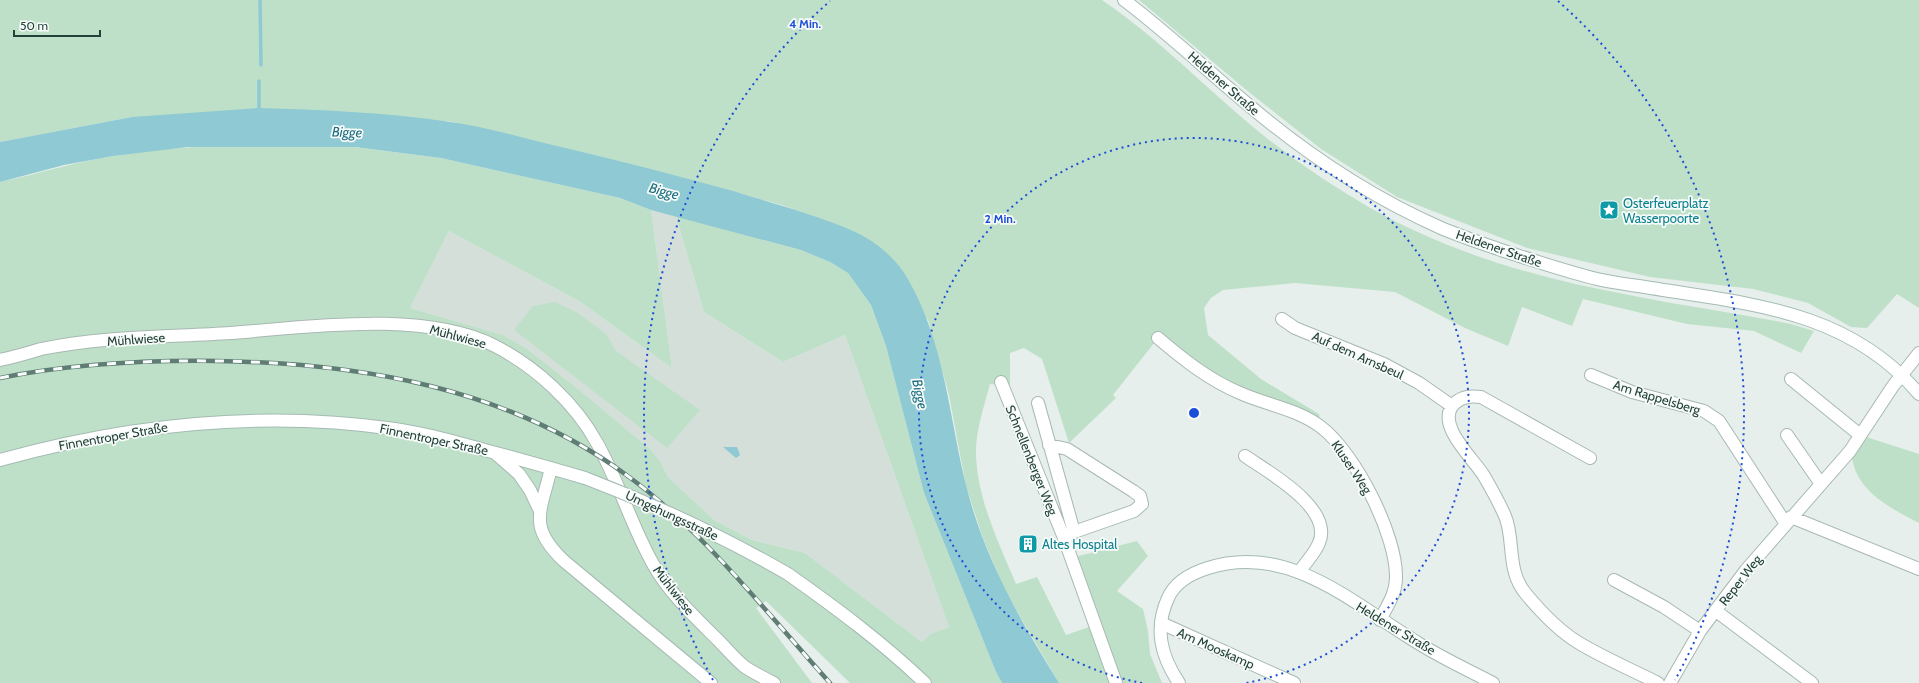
<svg xmlns="http://www.w3.org/2000/svg" width="1919" height="683" viewBox="0 0 1919 683" font-family="Cabin,sans-serif">
	<style>
		.built { fill: #d4dfda }
		.green { fill: #bfe0c8 }
		.water { fill: #8ec9d4 }
		.lines { fill: none; stroke-linecap: round; stroke-linejoin: round }
		.stream { stroke: #8ec9d4; stroke-width: 3.5 }
		.street-casing { stroke: #a8b8b2; stroke-width: 14 }
		.secondary-casing { stroke: #a4bbb3; stroke-width: 14 }
		.street { stroke: #fff; stroke-width: 12 }
		.secondary { stroke: #fff; stroke-width: 12 }
		.rail-casing { stroke: #5f7d75; stroke-width: 4.5 }
		.rail { stroke: #f7fbf9; stroke-width: 3; stroke-dasharray: 9; stroke-linecap: butt }
		.secondary-bridge-casing { stroke: #a4bbb3; stroke-width: 14; stroke-linecap: butt }
		.secondary-bridge { stroke: #fff; stroke-width: 12 }
		.ring { fill: none; stroke: #1d4ed8; stroke-width: 2; stroke-dasharray: 2 4 }
		.labels { text-anchor: middle; dominant-baseline: central; stroke-width: 3.5; stroke-linejoin: round; paint-order: stroke }
		.street-label { font-size: 13px; fill: #24423a; stroke: #f7fbf9 }
		.culture-label { font-size: 13px; fill: #0d838f; stroke: #f7fbf9; text-anchor: start }
		.water-label { font-size: 14px; font-style: italic; fill: #1c6f80; stroke: #f7fbf9 }
		.centre { fill: #1d4ed8; stroke: #f7fbf9; stroke-width: 2 }
		.ring-label { font-size: 12px; text-anchor: middle; font-weight: bold; fill: #1d4ed8; stroke: #f7fbf9; stroke-width: 3.5; stroke-linejoin: round; paint-order: stroke }
	</style>
	<rect width="100%" height="100%" fill="#e6efeb"/>
	<path class="built" d="M 651,210 L 676,216 L 704,312 L 783,362 L 845,335 L 949,627 L 930,634 L 922,642 L 805,553 L 752,540 L 714,520 L 668,477 L 660,461 L 650,449 L 577,388 L 526,348 L 503,335 L 410,308 L 449,231 L 579,301 L 672,368 Z"/>
	<path class="green" d="M 0,0 L 1102,0 C 1148,31 1189,71 1231,108 C 1269,142 1313,174 1357,200 C 1439,250 1535,278 1629,295 C 1683,306 1737,313 1791,324 L 1814,331 L 1801,353 L 1754,331 L 1687,324 L 1583,299 L 1572,326 L 1522,307 L 1508,346 L 1465,328 L 1395,292 L 1295,283 L 1223,290 L 1211,298 L 1204,308 L 1208,335 L 1261,379 L 1319,414 L 1321,427 L 1242,394 L 1158,338 L 1113,395 L 1116,398 L 1069,443 L 1042,359 L 1024,348 L 1010,353 L 1010,386 L 990,384 C 984,407 975,432 976,456 C 978,501 999,543 1016,584 L 1037,577 L 1066,635 L 1089,627 L 1110,683 L 1059,683 L 1004,589 L 983,538 L 966,486 L 949,395 L 928,320 L 853,231 L 785,206 L 688,179 L 606,158 L 448,121 L 132,117 L 0,142 Z
		M 1139,0 L 1919,0 L 1919,308 L 1897,294 L 1867,328 L 1851,327 L 1808,303 L 1753,289 L 1650,277 L 1527,248 L 1397,197 L 1321,149 L 1250,93 Z
		M 250,145 L 354,147 L 441,158 L 620,198 L 651,210 L 672,368 L 579,301 L 449,231 L 410,308 L 503,335 L 526,348 L 577,388 L 650,449 L 660,461 L 668,477 L 714,520 L 752,540 L 805,553 L 922,642 L 930,634 L 949,627 L 845,335 L 783,362 L 704,312 L 676,216 L 801,250 L 830,262 L 848,273 L 871,305 L 886,346 L 924,493 L 996,672 L 1002,683 L 850,683 L 766,601 L 756,608 L 812,683 L 0,683 L 0,182 C 38,174 74,162 113,156 C 158,148 204,146 250,145 Z
		M 555,302 L 578,313 L 606,334 L 616,351 L 700,410 L 667,448 L 514,330 L 533,306 Z
		M 1860,435 L 1919,454 L 1919,523 C 1896,511 1867,497 1856,472 C 1853,465 1852,457 1850,451 Z
		M 1137,541 L 1148,556 L 1117,591 L 1143,609 L 1148,631 L 1150,654 L 1162,683 L 1123,683 L 1075,557 Z"/>
	<path class="water" d="M 259,108 C 321,110 382,112 444,121 C 485,126 529,140 570,149 C 625,162 679,176 733,191 C 772,203 813,214 851,230 C 874,240 897,258 909,281 C 945,345 949,416 966,485 C 984,558 1020,620 1059,683 L 1002,683 L 996,672 L 924,493 L 886,346 L 871,305 L 848,273 L 830,262 L 801,250 L 651,210 L 620,198 L 441,158 L 355,147 L 188,147 L 113,156 L 64,165 L 0,182 L 0,142 L 132,117 Z
		M 723,447 L 737,447 L 740,455 L 736,458 Z"/>
	<g class="lines">
		<path class="stream" d="M 260,0 L 261,65
			M 259,112 L 259,81"/>
		<defs>
			<path id="street" d="M 1282,319 L 1295,328 L 1384,364 L 1419,383 L 1452,406
				M 1158,338 C 1184,360 1209,380 1240,393 C 1267,405 1297,409 1321,427 C 1355,453 1397,535 1396,578 C 1396,594 1387,606 1380,620
				M 0,360 C 14,357 28,353 41,349 C 103,336 169,337 231,333 C 309,327 424,310 495,346 C 536,367 575,403 597,443 C 619,482 631,525 653,564 C 669,593 695,617 718,640 C 727,649 735,659 745,667 C 754,673 764,678 774,683
				M 1591,375 L 1632,392 L 1704,411 L 1719,421 L 1786,524
				M 1791,379 L 1860,435
				M 1001,382 L 1064,538 L 1116,683
				M 1038,403 L 1074,532
				M 1787,435 L 1821,484
				M 1049,445 L 1067,449 L 1133,491 L 1140,496 L 1142,504 L 1134,511 L 1074,532 L 1064,538
				M 1245,456 C 1268,472 1334,508 1319,543 C 1315,553 1306,562 1300,571
				M 1590,458 L 1481,397 C 1471,396 1463,396 1455,403 C 1433,423 1474,459 1484,476 C 1491,488 1499,502 1505,516 C 1515,539 1506,571 1526,594 C 1541,612 1559,631 1579,643 C 1604,658 1632,670 1658,683
				M 1791,517 L 1919,569
				M 1614,580 L 1664,607 L 1700,631
				M 1716,611 L 1812,683
				M 1161,623 L 1294,683
				M 1670,683 L 1700,631 L 1746,570 L 1850,451 L 1893,386 L 1919,353"/>
			<path id="secondary" d="M 1124,0 C 1173,37 1216,79 1263,117 C 1317,161 1378,200 1441,228 C 1460,236 1481,243 1501,250 C 1532,260 1564,271 1597,279 C 1614,283 1633,285 1651,288 C 1751,304 1849,311 1919,394
				M 495,453 L 519,474 L 530,490 L 540,511
				M 0,460 C 129,424 262,410 395,429 C 428,434 460,443 492,452 C 523,460 554,469 585,478
				M 551,468 C 541,512 527,526 564,561 L 711,683
				M 788,574 C 836,608 882,642 925,683
				M 1179,683 C 1161,656 1154,629 1168,598 C 1175,582 1192,573 1208,568 C 1288,542 1354,604 1418,643 C 1442,658 1468,670 1493,683"/>
		</defs>
		<use href="#street" class="street-casing"/>
		<use href="#secondary" class="secondary-casing"/>
		<use href="#street" class="street"/>
		<use href="#secondary" class="secondary"/>
		<defs>
			<path id="rail" d="M 0,378 C 71,364 144,360 217,361 C 360,363 507,388 625,474 C 704,531 765,611 830,683"/>
		</defs>
		<use href="#rail" class="rail-casing"/>
		<use href="#rail" class="rail"/>
		<defs>
			<path id="secondary-bridge" d="M 585,478 C 656,505 722,536 788,574"/>
		</defs>
		<use href="#secondary-bridge" class="secondary-bridge-casing"/>
		<use href="#secondary-bridge" class="secondary-bridge"/>
	</g>
	<g class="ring">
		<path d="M1142 683A275 275 0 1 1 1246 683"/>
		<path d="M713 680A550 550 0 0 1 830 1M1558 1A550 550 0 0 1 1675 680"/>
	</g>
	<defs>
		<symbol id="sight-square" viewBox="-11 -11 22 22"><rect x="-9" y="-9" width="18" height="18" rx="4" fill="#0f9aa8" stroke="#f7fbf9"/><path d="M0-6L1.8-2.2L6-1.7L2.9 1.2L3.7 5.4L0 3.3L-3.7 5.4L-2.9 1.2L-6-1.7L-1.8-2.2Z" fill="#fff"/></symbol>
		<symbol id="building-square" viewBox="-11 -11 22 22"><rect x="-9" y="-9" width="18" height="18" rx="4" fill="#0f9aa8" stroke="#f7fbf9"/><path d="M-4-6H4V6H1V3H-1V6H-4ZM-2.5-4.3h1.7v1.8h-1.7ZM.8-4.3h1.7v1.8H.8ZM-2.5-1h1.7V.8h-1.7ZM.8-1h1.7V.8H.8Z" fill="#fff"/></symbol>
	</defs>
	<g fill-rule="evenodd">
		<use href="#sight-square" x="1598" y="199" width="22" height="22"/>
		<use href="#building-square" x="1017" y="533" width="22" height="22"/>
	</g>
	<g class="labels">
		<g class="street-label">
			<text transform="translate(1224 83) rotate(41)">Heldener Straße</text>
			<text transform="translate(1499 248) rotate(19)">Heldener Straße</text>
			<text transform="translate(458 336) rotate(15)">Mühlwiese</text>
			<text transform="translate(136 339) rotate(-4)">Mühlwiese</text>
			<text transform="translate(1358 355) rotate(24)">Auf dem Arnsbeul</text>
			<text transform="translate(1657 397) rotate(17)">Am Rappelsberg</text>
			<text transform="translate(113 436) rotate(-10)">Finnentroper Straße</text>
			<text transform="translate(434 439) rotate(12)">Finnentroper Straße</text>
			<text transform="translate(1032 460) rotate(68)">Schnellenberger Weg</text>
			<text transform="translate(1352 467) rotate(56)">Kluser Weg</text>
			<text transform="translate(672 515) rotate(25)">Umgehungsstraße</text>
			<text transform="translate(1740 580) rotate(-52)">Reper Weg</text>
			<text transform="translate(674 590) rotate(52)">Mühlwiese</text>
			<text transform="translate(1396 628) rotate(31)">Heldener Straße</text>
			<text transform="translate(1216 648) rotate(24)">Am Mooskamp</text>
		</g>
		<g class="culture-label">
			<text x="1623" y="203">Osterfeuerplatz<tspan x="1623" dy="15">Wasserpoorte</tspan></text>
			<text x="1042" y="544">Altes Hospital</text>
		</g>
		<g class="water-label">
			<text transform="translate(347 132) rotate(2)">Bigge</text>
			<text transform="translate(664 191) rotate(15)">Bigge</text>
			<text transform="translate(920 394) rotate(78)">Bigge</text>
		</g>
	</g>
	<circle cx="1194" cy="413" r="6" class="centre"/>
	<g class="ring-label">
		<text x="805" y="28">4 Min.</text>
		<text x="1000" y="223">2 Min.</text>
	</g>
	<path d="M14 30v6h86v-6" fill="none" stroke="#24423a" stroke-width="2"/>
	<text x="20" y="30" font-size="12" fill="#24423a" stroke="#f7fbf9" stroke-width="3" paint-order="stroke">50 m</text>
</svg>
